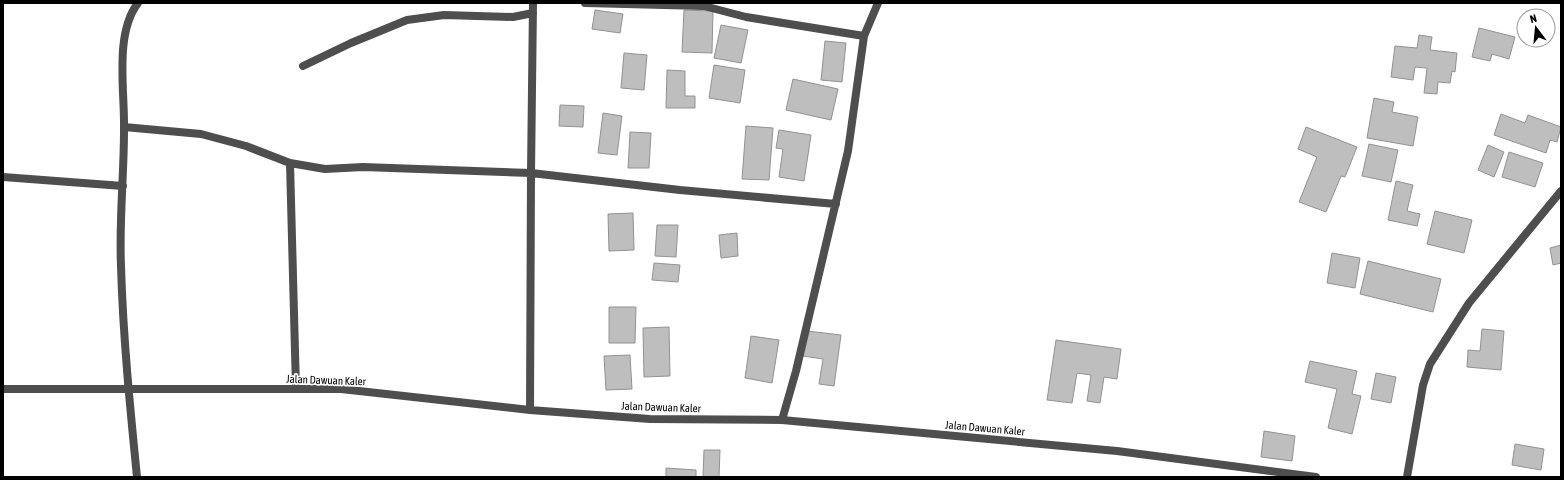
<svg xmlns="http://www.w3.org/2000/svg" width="1564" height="480" viewBox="0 0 1564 480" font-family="'Asap Condensed',sans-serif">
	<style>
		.building { fill: #bebebe; stroke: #929292 }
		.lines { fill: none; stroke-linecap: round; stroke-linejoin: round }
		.minor { stroke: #4e4e4e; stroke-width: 8 }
		.labels { text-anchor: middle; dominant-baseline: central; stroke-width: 3.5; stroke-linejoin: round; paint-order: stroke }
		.street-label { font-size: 11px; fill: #000; stroke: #fff }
	</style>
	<rect width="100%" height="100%" fill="#fff"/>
	<path class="building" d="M 595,10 L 623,14 L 620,33 L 592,29 Z
		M 684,10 L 713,11 L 712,53 L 682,52 Z
		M 721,25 L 748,30 L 741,63 L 714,58 Z
		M 1479,28 L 1515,37 L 1509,59 L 1492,54 L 1490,61 L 1472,57 Z
		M 1419,35 L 1432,37 L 1430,50 L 1457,53 L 1455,72 L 1452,71 L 1450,83 L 1438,82 L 1437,94 L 1424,93 L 1427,68 L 1415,67 L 1413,80 L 1391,77 L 1395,46 L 1417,48 Z
		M 825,41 L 846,43 L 842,82 L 821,80 Z
		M 624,53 L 647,55 L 644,90 L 621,88 Z
		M 714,65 L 745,70 L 740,103 L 709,98 Z
		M 667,70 L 685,71 L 685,96 L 695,96 L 695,108 L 666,108 Z
		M 793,79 L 838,89 L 831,120 L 786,110 Z
		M 1374,98 L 1394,102 L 1392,112 L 1418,117 L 1413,146 L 1367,138 Z
		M 560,105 L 584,106 L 583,127 L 559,126 Z
		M 603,113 L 622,116 L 617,155 L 598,153 Z
		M 1501,114 L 1525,123 L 1528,115 L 1561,127 L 1557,142 L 1550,140 L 1546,153 L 1494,135 Z
		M 746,126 L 773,128 L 769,180 L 742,179 Z
		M 1306,127 L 1357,147 L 1345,177 L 1341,176 L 1326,212 L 1299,202 L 1317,157 L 1298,149 Z
		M 779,130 L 811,135 L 804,181 L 779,177 L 783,149 L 776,148 Z
		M 630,132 L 651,133 L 649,168 L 628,168 Z
		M 1369,144 L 1398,150 L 1391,182 L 1362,176 Z
		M 1488,145 L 1504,152 L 1494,177 L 1478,170 Z
		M 1509,152 L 1543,163 L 1535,187 L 1502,177 Z
		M 1396,181 L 1413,185 L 1407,211 L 1420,214 L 1417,226 L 1388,220 Z
		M 1435,211 L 1472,220 L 1464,253 L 1427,244 Z
		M 633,213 L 634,250 L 609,251 L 608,214 Z
		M 657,225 L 678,225 L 676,257 L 655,256 Z
		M 737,233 L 738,256 L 721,258 L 719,235 Z
		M 1561,245 L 1561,263 L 1553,265 L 1550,248 Z
		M 1332,253 L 1360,258 L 1355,288 L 1327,283 Z
		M 1368,261 L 1441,279 L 1433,312 L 1360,294 Z
		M 654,263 L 680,265 L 678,282 L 652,280 Z
		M 609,307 L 636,307 L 635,343 L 609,343 Z
		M 669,327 L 670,376 L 644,377 L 643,328 Z
		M 1482,329 L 1504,331 L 1501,370 L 1467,367 L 1468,350 L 1480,351 Z
		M 807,331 L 841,335 L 834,386 L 819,384 L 823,359 L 803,356 Z
		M 751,336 L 779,340 L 772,383 L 745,378 Z
		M 1056,340 L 1121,349 L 1117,379 L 1104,377 L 1100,403 L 1087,401 L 1091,375 L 1077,373 L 1072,403 L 1047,400 Z
		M 630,355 L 632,389 L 606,390 L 604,356 Z
		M 1310,361 L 1357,371 L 1352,394 L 1361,396 L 1352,434 L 1328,428 L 1337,389 L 1305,382 Z
		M 1376,373 L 1396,377 L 1391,403 L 1371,399 Z
		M 1264,431 L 1295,436 L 1292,461 L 1261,457 Z
		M 1515,444 L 1544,449 L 1541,470 L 1512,465 Z
		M 704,450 L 720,450 L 719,477 L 703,477 Z
		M 666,468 L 696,470 L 696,477 L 666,477 Z"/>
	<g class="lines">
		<path class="minor" d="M 585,3 L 704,6 L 746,17 L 864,36
			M 303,66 L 351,43 L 407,20 L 444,15 L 513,17 L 533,13
			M 124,127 L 201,134 L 246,146 L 290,163 L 325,169 L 363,167 L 531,173 L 680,190 L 836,204
			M 290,163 L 296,389
			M 3,177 L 123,186
			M 3,389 L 341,389 L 530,410 L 650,419 L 782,420 L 1117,451 L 1316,477
			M 530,410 L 531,173 L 533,3
			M 782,420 L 796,371 L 848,151 L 864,36 L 878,3
			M 137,477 C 130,407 123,336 121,266 C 119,221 124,175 124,130 C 125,92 114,34 138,3
			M 1407,477 L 1423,385 L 1430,364 L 1469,303 L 1561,191"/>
	</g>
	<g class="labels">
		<g class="street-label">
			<text transform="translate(326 380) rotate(2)">Jalan Dawuan Kaler</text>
			<text transform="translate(661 407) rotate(2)">Jalan Dawuan Kaler</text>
			<text transform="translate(985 428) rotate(5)">Jalan Dawuan Kaler</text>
		</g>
	</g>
	<rect width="1564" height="480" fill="none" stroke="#000000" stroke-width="8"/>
	<g transform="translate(1536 28) rotate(344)"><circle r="19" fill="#ffffff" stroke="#999999"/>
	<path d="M0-3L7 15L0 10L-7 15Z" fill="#000000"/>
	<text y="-6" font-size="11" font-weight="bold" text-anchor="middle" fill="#000000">N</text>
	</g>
</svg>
